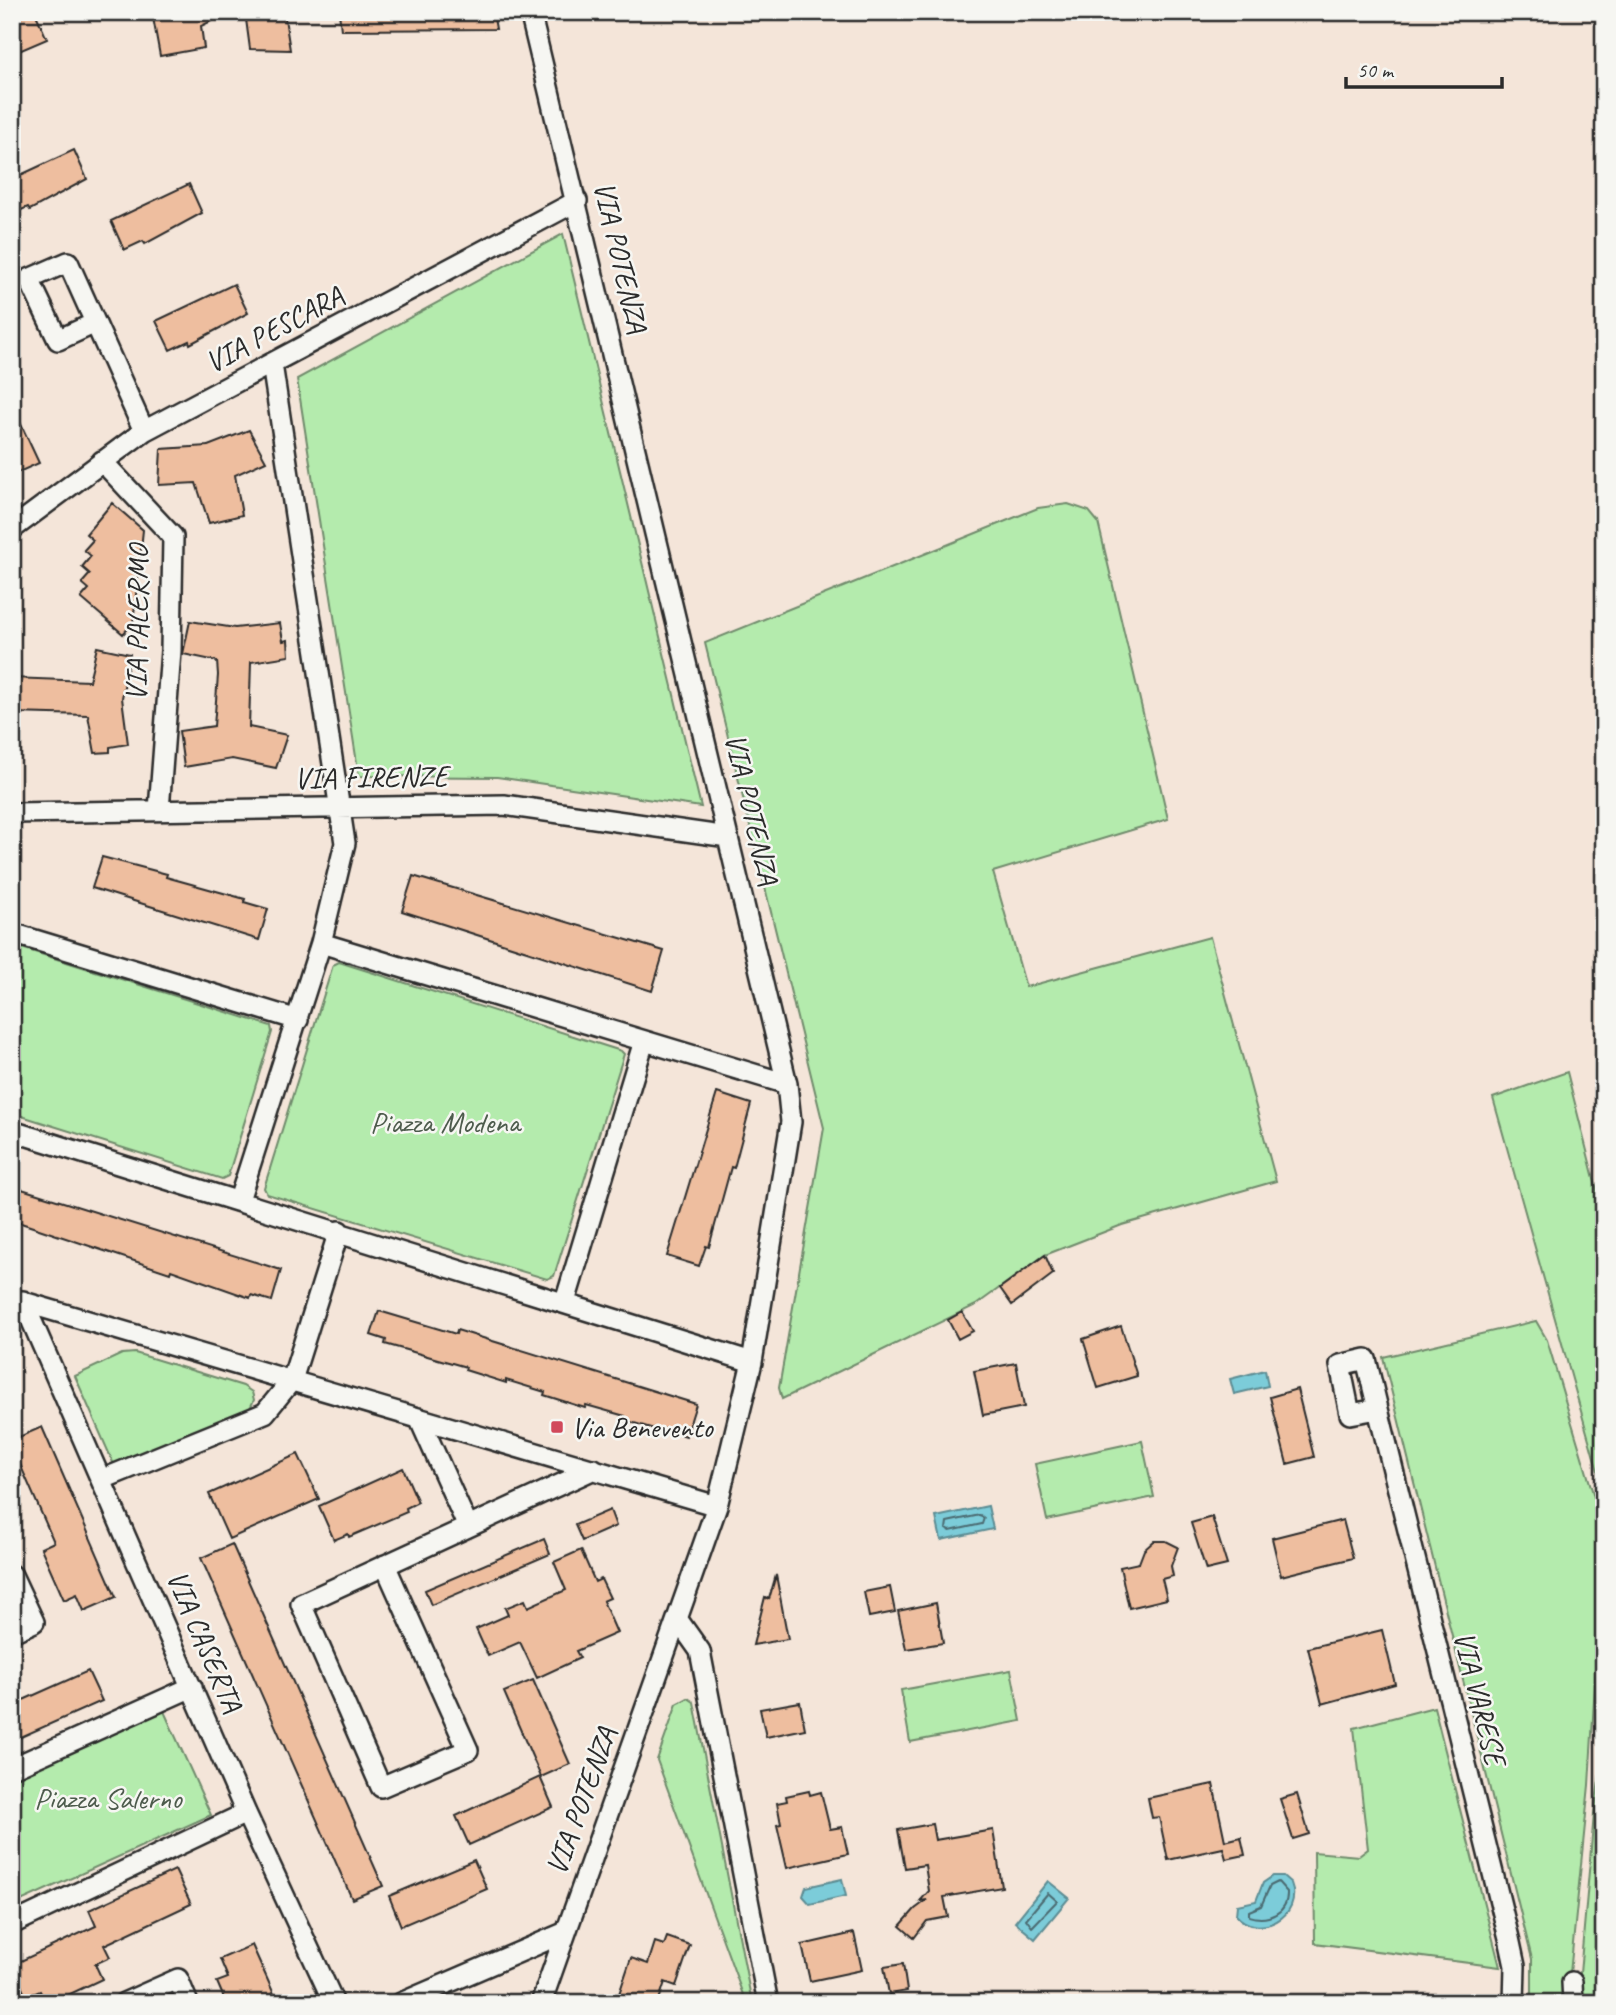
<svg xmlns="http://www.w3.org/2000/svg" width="1616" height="2015" viewBox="0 0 1616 2015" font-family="Caveat,sans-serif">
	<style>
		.green { fill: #b4ebad; stroke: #708b6c; stroke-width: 2 }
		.water { fill: #7cccd9; stroke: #5c8c93; stroke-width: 2 }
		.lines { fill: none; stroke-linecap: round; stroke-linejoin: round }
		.shore { stroke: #4b6b71; stroke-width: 2 }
		.building { fill: #eebe9f; stroke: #2b2b2b; stroke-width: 2 }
		.minor-casing { stroke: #2b2b2b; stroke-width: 24 }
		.minor { stroke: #f6f6f2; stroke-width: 19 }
		.poi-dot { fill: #d1495b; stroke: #f6f6f2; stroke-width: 2.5 }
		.labels { text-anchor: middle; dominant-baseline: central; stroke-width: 5; stroke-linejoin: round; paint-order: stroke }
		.street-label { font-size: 30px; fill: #2b2b2b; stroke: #f6f6f2 }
		.park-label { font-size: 30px; fill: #4d5b4c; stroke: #f6f6f2 }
		.poi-label { font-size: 30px; fill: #2b2b2b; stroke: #f6f6f2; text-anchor: start }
	</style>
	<rect width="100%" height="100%" fill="#f4e5d9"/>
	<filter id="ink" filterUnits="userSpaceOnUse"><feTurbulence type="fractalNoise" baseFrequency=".0143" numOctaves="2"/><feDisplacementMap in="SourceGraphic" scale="14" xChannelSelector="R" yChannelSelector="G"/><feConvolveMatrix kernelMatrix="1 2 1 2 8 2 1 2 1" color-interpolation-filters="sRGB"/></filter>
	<g filter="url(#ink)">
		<path class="green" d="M 563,234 L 701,807 L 497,777 L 359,776 L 297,379 Z
			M 1068,504 L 1089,511 L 1098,522 L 1168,819 L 993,872 L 1026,987 L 1210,937 L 1276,1181 L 1122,1225 L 1045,1255 L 976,1305 L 782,1399 L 779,1388 L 824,1128 L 705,643 L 1038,508 Z
			M 12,945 L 271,1026 L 272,1032 L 228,1176 L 222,1179 L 12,1113 Z
			M 339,962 L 621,1051 L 624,1054 L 554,1276 L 547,1279 L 267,1194 L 264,1188 L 333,965 Z
			M 1567,1072 L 1604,1218 L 1604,1493 L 1493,1098 Z
			M 1536,1321 L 1547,1340 L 1598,1510 L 1603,1549 L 1589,1785 L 1567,2003 L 1542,2003 L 1532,1998 L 1532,1959 L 1383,1357 Z
			M 135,1353 L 243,1386 L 252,1392 L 254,1400 L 250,1408 L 115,1467 L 75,1376 L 122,1354 Z
			M 1142,1441 L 1154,1497 L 1047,1520 L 1035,1464 Z
			M 1011,1670 L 1021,1721 L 910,1742 L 901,1690 Z
			M 688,1698 L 694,1702 L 752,2003 L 746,2003 L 657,1760 L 677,1704 Z
			M 1434,1707 L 1500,1967 L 1315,1943 L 1314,1852 L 1359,1856 L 1368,1849 L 1354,1728 Z
			M 163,1709 L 211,1815 L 12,1905 L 12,1777 Z
			M 1604,1748 L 1604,2003 L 1581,2003 L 1579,1985 L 1594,1814 Z"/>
		<path class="water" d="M 1265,1370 L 1268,1386 L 1234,1394 L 1230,1379 Z
			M 988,1506 L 993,1529 L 941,1540 L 936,1517 Z
			M 1273,1876 L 1283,1876 L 1291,1883 C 1304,1916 1258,1941 1236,1915 L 1237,1905 L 1256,1901 L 1263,1883 Z
			M 842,1879 L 846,1896 L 810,1904 L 803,1896 L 806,1887 Z
			M 1048,1881 L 1069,1898 L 1035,1939 L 1015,1922 Z"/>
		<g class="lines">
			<path class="shore" d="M 980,1515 L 984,1518 L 982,1524 L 950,1531 L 946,1529 L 947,1522 Z
				M 1278,1882 L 1287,1892 C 1288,1913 1268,1922 1249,1916 L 1249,1911 L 1261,1906 L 1270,1886 Z
				M 1048,1893 L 1057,1901 L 1032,1927 L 1026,1919 Z"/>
		</g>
		<path class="building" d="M 12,12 L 35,12 L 47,39 L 12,54 Z
			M 152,12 L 230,12 L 201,26 L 204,48 L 160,56 Z
			M 245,12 L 284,12 L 290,50 L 250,49 Z
			M 339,12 L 493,12 L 496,29 L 341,30 Z
			M 74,150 L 87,179 L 30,210 L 28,207 L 12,214 L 12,179 Z
			M 189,184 L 202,213 L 145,244 L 143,241 L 124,250 L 111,221 Z
			M 234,284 L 248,313 L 190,344 L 189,341 L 170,350 L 156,321 Z
			M 12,405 L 39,463 L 12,475 Z
			M 249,430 L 266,461 L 235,475 L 242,515 L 209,523 L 196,483 L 159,485 L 161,449 L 208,446 Z
			M 112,503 L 143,530 L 133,623 L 123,634 L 81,598 L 89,589 L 82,583 L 90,574 L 82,567 L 91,556 L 84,550 L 93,540 L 86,534 Z
			M 190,621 L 235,628 L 280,623 L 283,641 L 288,640 L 289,656 L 251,662 L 249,727 L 287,735 L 276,768 L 232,759 L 184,767 L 179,731 L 214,726 L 218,675 L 217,661 L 183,654 Z
			M 97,647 L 130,654 L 122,698 L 128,744 L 110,747 L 110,752 L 95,753 L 88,715 L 12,713 L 12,678 L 89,681 Z
			M 102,857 L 167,874 L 166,877 L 245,899 L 244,902 L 268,909 L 259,940 L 92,888 Z
			M 413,876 L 664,951 L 652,991 L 402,911 Z
			M 717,1093 L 751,1104 L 734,1168 L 731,1167 L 709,1247 L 706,1246 L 699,1266 L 667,1256 Z
			M 12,1186 L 281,1270 L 272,1301 L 251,1295 L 250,1298 L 171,1270 L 170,1273 L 12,1220 Z
			M 1045,1255 L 1053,1274 L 1012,1305 L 1000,1288 Z
			M 379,1311 L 456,1334 L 457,1330 L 696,1404 L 686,1436 L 665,1429 L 664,1432 L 624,1420 L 625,1416 L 586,1405 L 585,1408 L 544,1395 L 545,1392 L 506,1380 L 506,1383 L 465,1370 L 466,1367 L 385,1344 L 386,1340 L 371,1335 Z
			M 962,1312 L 973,1331 L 958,1339 L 948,1320 Z
			M 1121,1326 L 1137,1376 L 1098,1388 L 1083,1339 Z
			M 1016,1363 L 1024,1407 L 983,1415 L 974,1371 Z
			M 1297,1389 L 1314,1457 L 1287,1464 L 1270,1397 Z
			M 42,1427 L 116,1597 L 84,1611 L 77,1594 L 64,1600 L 41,1548 L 54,1542 L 12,1446 L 12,1440 Z
			M 298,1454 L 319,1499 L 229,1539 L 209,1494 Z
			M 403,1468 L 418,1502 L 406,1508 L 407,1512 L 349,1537 L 348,1534 L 334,1540 L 319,1506 Z
			M 610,1510 L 616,1526 L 582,1541 L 575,1525 Z
			M 1212,1517 L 1227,1565 L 1206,1570 L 1191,1523 Z
			M 1343,1520 L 1353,1558 L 1281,1576 L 1272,1538 Z
			M 544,1539 L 550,1554 L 431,1605 L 425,1590 Z
			M 1154,1541 L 1166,1541 L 1178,1547 L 1171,1566 L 1173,1576 L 1162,1579 L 1167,1599 L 1129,1608 L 1120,1567 L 1139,1563 L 1144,1550 Z
			M 232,1544 L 383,1886 L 352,1899 L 201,1558 Z
			M 581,1550 L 595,1582 L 601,1579 L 610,1598 L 603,1601 L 617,1633 L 576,1651 L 580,1658 L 537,1678 L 520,1642 L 488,1656 L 476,1629 L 508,1615 L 505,1608 L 525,1600 L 528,1607 L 566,1590 L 554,1562 Z
			M 776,1575 L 788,1639 L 753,1645 L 765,1597 L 769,1599 Z
			M 890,1587 L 895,1612 L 869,1617 L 864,1592 Z
			M 936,1603 L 943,1643 L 906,1649 L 898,1611 Z
			M 1382,1630 L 1395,1684 L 1322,1704 L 1308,1648 Z
			M 88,1671 L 102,1701 L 12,1741 L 12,1705 Z
			M 533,1680 L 570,1764 L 541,1777 L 504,1692 Z
			M 800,1702 L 805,1729 L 766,1737 L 760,1709 Z
			M 540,1777 L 553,1807 L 469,1845 L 456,1816 Z
			M 1213,1784 L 1225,1841 L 1241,1837 L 1245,1855 L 1226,1859 L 1223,1848 L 1168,1860 L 1159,1817 L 1152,1818 L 1148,1798 Z
			M 809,1791 L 810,1795 L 821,1792 L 830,1829 L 842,1827 L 848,1854 L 787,1868 L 777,1825 L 781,1824 L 777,1803 L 787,1801 L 786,1796 Z
			M 1297,1794 L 1309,1834 L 1293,1839 L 1280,1799 Z
			M 932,1824 L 935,1840 L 993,1830 L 1002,1887 L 944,1897 L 948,1917 L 927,1921 L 914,1938 L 900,1926 L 915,1909 L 927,1900 L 920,1901 L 929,1891 L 925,1865 L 905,1868 L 898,1830 Z
			M 474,1860 L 487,1889 L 401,1926 L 389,1896 Z
			M 175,1870 L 191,1904 L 104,1945 L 110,1957 L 95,1964 L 102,1979 L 51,2003 L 46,2003 L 40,1991 L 26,1997 L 12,1965 L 96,1926 L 89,1910 Z
			M 854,1933 L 862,1970 L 810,1981 L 802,1945 Z
			M 667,1937 L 690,1945 L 676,1986 L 665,1982 L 658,2003 L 616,2003 L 631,1958 L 648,1964 L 655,1942 L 664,1945 Z
			M 252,1945 L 278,2003 L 226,2003 L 217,1982 L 228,1978 L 220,1959 Z
			M 903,1964 L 907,1991 L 889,1994 L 884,1967 Z"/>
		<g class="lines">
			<defs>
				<path id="minor" d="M 530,12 L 787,1084 L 791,1122 L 752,1362 L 717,1506 L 541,2003
					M 95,323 L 58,340 L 29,279 L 68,262 L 144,431
					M 102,461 L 173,537 L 171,651 L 159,810
					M 12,529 L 144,431 L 577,201
					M 13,813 L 504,805 L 728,837
					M 12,933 L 298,1020
					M 321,943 L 787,1084
					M 12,1131 L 752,1362
					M 239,1200 L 321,943 L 345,843 L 272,364
					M 17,1300 L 717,1506
					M 23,1301 L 246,1813 L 334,2003
					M 565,1302 L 644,1041
					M 1378,1409 L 1350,1414 L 1340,1365 L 1366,1359 L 1378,1409 L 1509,1938 L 1515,1966 L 1514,2003
					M 419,1418 L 468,1527
					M 103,1479 L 265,1413 L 292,1380 L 339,1231
					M 385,1565 L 468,1750 L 381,1787 L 301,1604 L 594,1469
					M 12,1575 L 34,1622 L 12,1632
					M 678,1620 L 700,1651 L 768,2003
					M 12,1768 L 192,1687
					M 12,1924 L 246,1813
					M 1572,1982 L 1573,2003
					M 124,2003 L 178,1979 L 188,2003
					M 401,2003 L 566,1932"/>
			</defs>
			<use href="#minor" class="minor-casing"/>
			<use href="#minor" class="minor"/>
		</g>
	</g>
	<rect class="poi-dot" x="550" y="1420" width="14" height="14" rx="3.5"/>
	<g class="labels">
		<g class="street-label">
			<text transform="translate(621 257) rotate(77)">VIA POTENZA</text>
			<text transform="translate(274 329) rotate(-28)">VIA PESCARA</text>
			<text transform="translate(137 623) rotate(-89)">VIA PALERMO</text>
			<text transform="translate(371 777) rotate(-1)">VIA FIRENZE</text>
			<text transform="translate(752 809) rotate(77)">VIA POTENZA</text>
			<text transform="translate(205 1641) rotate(67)">VIA CASERTA</text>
			<text transform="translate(1480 1698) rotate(76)">VIA VARESE</text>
			<text transform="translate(581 1801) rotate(-70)">VIA POTENZA</text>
		</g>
		<g class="park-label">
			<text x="445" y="1122">Piazza Modena</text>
			<text x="108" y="1798">Piazza Salerno</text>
		</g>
		<g class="poi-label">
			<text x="571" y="1427">Via Benevento</text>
		</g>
	</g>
	<rect width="1616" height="2015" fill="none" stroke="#f6f6f2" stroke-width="42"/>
	<rect x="21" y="21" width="1574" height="1973" fill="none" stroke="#2b2b2b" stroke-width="2.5" filter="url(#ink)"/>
	<path d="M1346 77v10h156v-10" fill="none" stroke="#2b2b2b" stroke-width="3.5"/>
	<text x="1357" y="77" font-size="21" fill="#2b2b2b" stroke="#f6f6f2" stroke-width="5" paint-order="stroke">50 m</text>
</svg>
